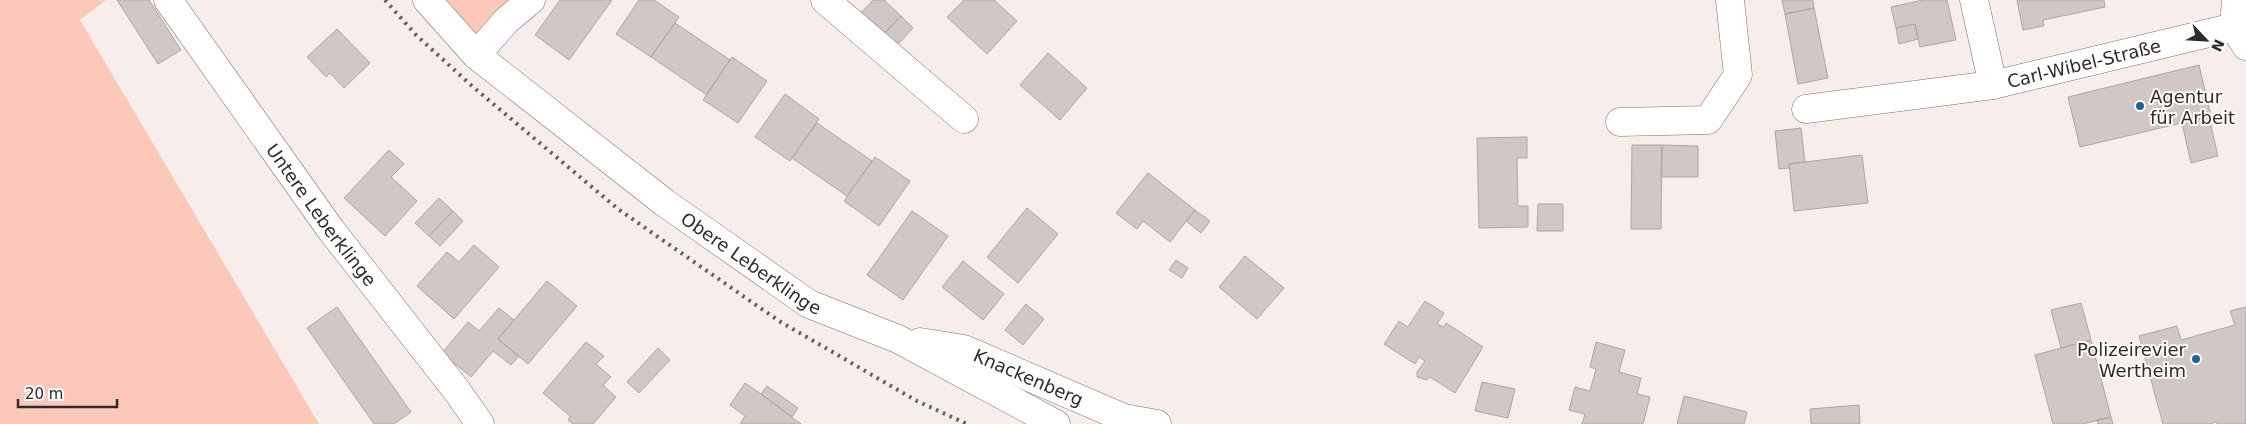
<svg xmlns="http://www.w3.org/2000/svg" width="2246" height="424" viewBox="0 0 2246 424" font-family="'DejaVu Sans',sans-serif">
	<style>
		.green { fill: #fcc8ba }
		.building { fill: #d1c8c5; stroke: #afa5a2 }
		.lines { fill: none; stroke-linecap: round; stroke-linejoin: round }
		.street-casing { stroke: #79716e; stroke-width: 29 }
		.street { stroke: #fff; stroke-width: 28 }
		.rail { stroke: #645f5e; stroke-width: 4; stroke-dasharray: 2.5 5; stroke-linecap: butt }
		.poi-dot { fill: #1f6398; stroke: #fefcfb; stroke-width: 2 }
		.labels { text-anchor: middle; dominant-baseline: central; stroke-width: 4; stroke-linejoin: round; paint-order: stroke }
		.street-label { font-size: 18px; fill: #2e2b2a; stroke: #fefcfb }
		.poi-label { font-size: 18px; fill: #2e2b2a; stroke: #fefcfb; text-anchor: start }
	</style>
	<rect width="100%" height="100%" fill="#f7edea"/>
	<path class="green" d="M 0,0 L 106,0 L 80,20 L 319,424 L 0,424 Z
		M 427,0 L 531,0 L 476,55 Z"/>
	<path class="building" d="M 117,0 L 149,0 L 181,50 L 158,64 Z
		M 560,0 L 612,0 L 569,60 L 535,35 Z
		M 639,0 L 654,0 L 679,17 L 651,57 L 616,34 Z
		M 873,0 L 884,0 L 901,16 L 879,39 L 857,17 Z
		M 964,0 L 994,0 L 1017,21 L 987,54 L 947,17 Z
		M 1782,0 L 1813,0 L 1814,8 L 1785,14 Z
		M 1923,0 L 1947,0 L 1956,40 L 1920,47 L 1915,24 L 1896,28 L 1891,7 Z
		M 2017,0 L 2104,0 L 2105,7 L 2043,20 L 2044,26 L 2023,30 Z
		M 1814,8 L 1828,78 L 1798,84 L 1785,14 Z
		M 901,16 L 913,28 L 892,51 L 879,39 Z
		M 675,23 L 730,60 L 707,95 L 651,57 Z
		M 1915,24 L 1918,39 L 1899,44 L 1896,28 Z
		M 337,29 L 370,63 L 344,88 L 330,73 L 326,77 L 307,57 Z
		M 1048,53 L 1087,88 L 1060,120 L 1020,85 Z
		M 732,57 L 767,81 L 738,123 L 703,100 Z
		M 2199,65 L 2211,116 L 2080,147 L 2068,97 Z
		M 785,94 L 819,119 L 790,161 L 755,137 Z
		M 2209,117 L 2218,156 L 2191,163 L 2182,123 Z
		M 817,123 L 872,161 L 847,196 L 792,158 Z
		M 1801,128 L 1805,162 L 1789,164 L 1789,168 L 1779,169 L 1775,131 Z
		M 1527,137 L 1527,158 L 1517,158 L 1518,206 L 1528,206 L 1528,227 L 1479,228 L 1477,138 Z
		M 1632,145 L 1662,145 L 1661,229 L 1631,229 Z
		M 1662,145 L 1698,146 L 1698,177 L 1661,177 Z
		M 389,150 L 404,164 L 391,177 L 417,201 L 385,236 L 344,198 Z
		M 1862,155 L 1868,203 L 1794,211 L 1789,164 Z
		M 875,157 L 910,181 L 879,226 L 844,201 Z
		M 1148,173 L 1195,210 L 1170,242 L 1143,221 L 1137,229 L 1116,213 Z
		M 439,198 L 453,211 L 429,236 L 415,223 Z
		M 1538,204 L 1563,204 L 1563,231 L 1537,231 Z
		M 1027,208 L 1058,234 L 1018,283 L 987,257 Z
		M 1195,210 L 1210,221 L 1201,233 L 1186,221 Z
		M 453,211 L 463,221 L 440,246 L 429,236 Z
		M 912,211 L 948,236 L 903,300 L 867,275 Z
		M 474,245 L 499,267 L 454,319 L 417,286 L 447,252 L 459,262 Z
		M 1245,256 L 1284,288 L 1257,319 L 1219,287 Z
		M 1176,260 L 1188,268 L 1182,278 L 1169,270 Z
		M 963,261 L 1004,294 L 983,320 L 942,287 Z
		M 547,281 L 577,306 L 528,364 L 498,339 Z
		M 1425,301 L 1444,313 L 1437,324 L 1444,327 L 1446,323 L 1483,347 L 1455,393 L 1430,377 L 1427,380 L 1417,377 L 1417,372 L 1425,361 L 1419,357 L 1415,364 L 1384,344 L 1399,321 L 1408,327 Z
		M 2081,303 L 2091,340 L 2061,348 L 2051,310 Z
		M 1026,304 L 1044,319 L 1023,345 L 1005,330 Z
		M 337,307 L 411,412 L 394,424 L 374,424 L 307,328 Z
		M 2246,307 L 2246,422 L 2245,424 L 2217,424 L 2216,422 L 2209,424 L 2163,424 L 2139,336 L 2177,326 L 2181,340 L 2235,325 L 2230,311 Z
		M 499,308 L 514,320 L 498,339 L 519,356 L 511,365 L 493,351 L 471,377 L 442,353 L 468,322 L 479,331 Z
		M 2091,340 L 2111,417 L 2083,424 L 2053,424 L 2035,355 Z
		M 586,342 L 604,356 L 596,364 L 611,377 L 603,385 L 616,397 L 593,424 L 573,424 L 568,420 L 570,416 L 543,393 Z
		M 1596,342 L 1625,350 L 1619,372 L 1641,378 L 1637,394 L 1650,397 L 1643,424 L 1582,424 L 1585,414 L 1569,410 L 1575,387 L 1590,391 L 1596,369 L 1590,367 Z
		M 658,348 L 670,360 L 639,393 L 627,382 Z
		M 1482,382 L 1515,389 L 1508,418 L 1475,411 Z
		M 745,383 L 761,394 L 801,424 L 740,424 L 745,416 L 730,405 Z
		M 767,386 L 798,408 L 792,417 L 761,394 Z
		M 1684,396 L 1747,412 L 1744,424 L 1677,424 Z
		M 1859,405 L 1860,424 L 1811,424 L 1810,409 Z
		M 2111,417 L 2113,424 L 2098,424 L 2097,420 Z"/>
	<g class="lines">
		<defs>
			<g id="street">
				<path id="s1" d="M 168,0 L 331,230 L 457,391 L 480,424"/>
				<path id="s2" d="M 427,0 L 476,55 L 665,203 L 809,304 L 898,339 L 1056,424"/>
				<path d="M 825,0 L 964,119"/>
				<path d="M 1974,0 L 1993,85"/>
				<path d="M 2236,0 L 2234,27 L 2246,46"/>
				<path d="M 476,55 L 507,20 L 531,0"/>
				<path id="s3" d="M 1806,109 L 1993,85 L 2234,27"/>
				<path d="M 1620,122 L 1708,120 L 1738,75 L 1730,0"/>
				<path id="s4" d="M 920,342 L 964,349 L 1124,418 L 1157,424"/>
			</g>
		</defs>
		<use href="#street" class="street-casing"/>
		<use href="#street" class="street"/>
		<path class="rail" d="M 385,0 L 416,35 L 472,86 L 618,209 L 779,321 L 917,401 L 967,424"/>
	</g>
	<g class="poi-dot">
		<circle cx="2140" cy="106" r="5"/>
		<circle cx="2196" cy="359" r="5"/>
	</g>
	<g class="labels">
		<g class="street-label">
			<text stroke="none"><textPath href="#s3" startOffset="282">Carl-Wibel-Straße</textPath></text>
			<text stroke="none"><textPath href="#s1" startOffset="264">Untere Leberklinge</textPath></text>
			<text stroke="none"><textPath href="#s2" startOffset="419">Obere Leberklinge</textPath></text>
			<text stroke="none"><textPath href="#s4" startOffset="115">Knackenberg</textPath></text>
		</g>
		<g class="poi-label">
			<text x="2150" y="96">Agentur<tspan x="2150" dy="21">für Arbeit</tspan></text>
			<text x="2186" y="349" text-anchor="end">Polizeirevier<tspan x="2186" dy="21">Wertheim</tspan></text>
		</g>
	</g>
	<g transform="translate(2206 40) rotate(115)" stroke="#fefcfb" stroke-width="4" paint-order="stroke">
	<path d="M0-4L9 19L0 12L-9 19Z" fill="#2e2b2a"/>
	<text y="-8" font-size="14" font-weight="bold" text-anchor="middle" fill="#2e2b2a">N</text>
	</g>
	<path d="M18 399v8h99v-8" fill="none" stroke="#2e2b2a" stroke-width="2.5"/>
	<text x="25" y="399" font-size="15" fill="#2e2b2a" stroke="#fefcfb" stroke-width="4" paint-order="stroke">20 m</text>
</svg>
